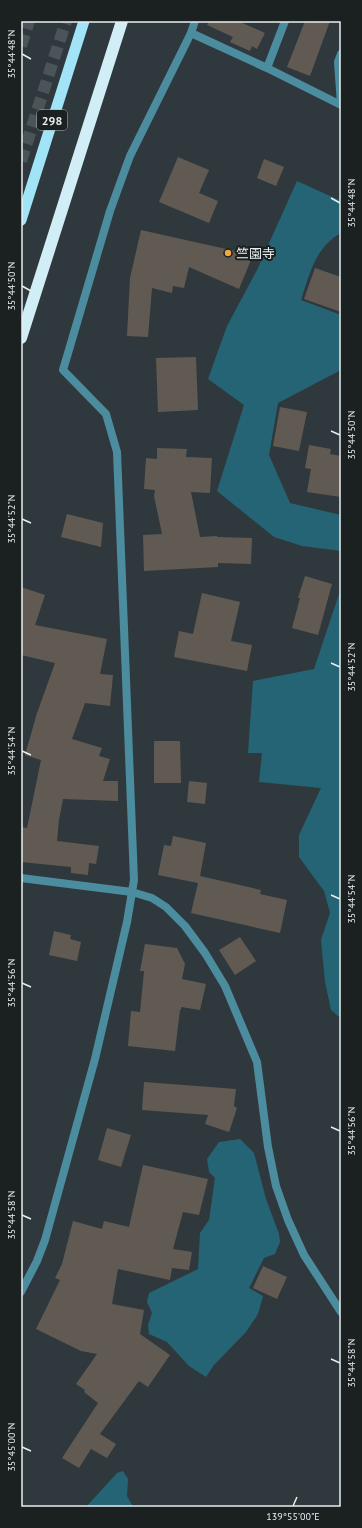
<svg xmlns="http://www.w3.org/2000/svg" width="362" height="1528" viewBox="0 0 362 1528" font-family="'PT Sans','Noto Sans JP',sans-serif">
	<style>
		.green { fill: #246475 }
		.building { fill: #615a52 }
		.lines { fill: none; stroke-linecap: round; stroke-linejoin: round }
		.motorway-tunnel { stroke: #4b5458; stroke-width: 12; stroke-dasharray: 12 6; stroke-linecap: butt }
		.minor { stroke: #4c8c9f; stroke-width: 8 }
		.tertiary { stroke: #4c8c9f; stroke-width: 8 }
		.trunk { stroke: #a1e4f8; stroke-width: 11 }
		.motorway { stroke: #d1edf6; stroke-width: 12 }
		.ticks { fill: none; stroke: #e9eff1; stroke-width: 1.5 }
		.poi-dot { fill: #f1a640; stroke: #1b2021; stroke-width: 1.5 }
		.labels { text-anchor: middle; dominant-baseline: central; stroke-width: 4; stroke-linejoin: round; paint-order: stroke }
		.shield { fill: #1b2021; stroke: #abb1b3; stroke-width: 1 }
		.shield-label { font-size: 12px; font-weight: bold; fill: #e9eff1 }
		.poi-label { font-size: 13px; fill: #e9eff1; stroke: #1b2021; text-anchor: start }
		.neatline { fill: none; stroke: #e9eff1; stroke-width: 1.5 }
		.ticks-label { font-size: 10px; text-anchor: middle; fill: #e9eff1 }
	</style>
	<rect width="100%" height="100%" fill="#2f393d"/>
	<path class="green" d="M 297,181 L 341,201 L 341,233 C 316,246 309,275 301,300 L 341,315 L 341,370 L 278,403 L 269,455 L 290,503 L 341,515 L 341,551 L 302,546 L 274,537 L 217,491 L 244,405 L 208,379 L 227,326 L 257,270 Z
		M 341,588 L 341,1017 L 338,1016 L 331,1010 L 325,982 L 321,940 L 330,913 L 324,891 L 299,857 L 299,835 L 321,788 L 259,782 L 262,753 L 248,753 L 253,681 L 314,669 Z
		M 240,1139 L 254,1153 L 266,1199 L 279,1234 L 280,1242 L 275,1254 L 264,1258 L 249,1288 L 263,1296 L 258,1314 L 246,1332 L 214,1365 L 206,1377 L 189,1366 L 167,1342 L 149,1334 L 148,1325 L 152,1313 L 147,1302 L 149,1293 L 198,1269 L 200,1233 L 209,1220 L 215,1178 L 209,1172 L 207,1159 L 219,1142 Z
		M 123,1471 L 128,1479 L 127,1496 L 133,1507 L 86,1507 L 117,1473 Z"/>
	<path class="building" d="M 209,21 L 238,21 L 265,33 L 257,49 L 252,46 L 250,51 L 230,42 L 233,37 L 207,25 Z
		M 305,21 L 330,21 L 310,76 L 287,67 Z
		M 178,157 L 209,170 L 199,193 L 218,201 L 209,223 L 159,202 Z
		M 264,159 L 284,167 L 276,186 L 257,178 Z
		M 141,230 L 253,255 L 239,289 L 189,267 L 184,288 L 173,286 L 172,293 L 152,288 L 148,337 L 127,336 L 130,278 Z
		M 315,268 L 341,277 L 341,312 L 304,299 Z
		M 196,357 L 198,410 L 158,412 L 156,358 Z
		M 280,407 L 307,412 L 299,451 L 273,446 Z
		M 309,445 L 331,449 L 330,454 L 341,456 L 341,497 L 307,492 L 311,469 L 305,468 Z
		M 157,448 L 187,449 L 186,457 L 212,458 L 210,493 L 191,492 L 200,537 L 217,536 L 217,537 L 252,538 L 251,564 L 218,563 L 218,567 L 144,571 L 143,535 L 162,534 L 154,496 L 155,490 L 144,489 L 146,458 L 157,459 Z
		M 67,514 L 103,523 L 101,547 L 61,537 Z
		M 305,576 L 332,584 L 318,635 L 292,628 L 300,598 L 298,598 Z
		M 21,587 L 45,595 L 35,625 L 107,639 L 100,674 L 113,675 L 110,706 L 85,703 L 72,739 L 102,748 L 99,756 L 110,759 L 103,781 L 118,781 L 118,801 L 63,799 L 59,820 L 57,841 L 99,846 L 96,864 L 89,863 L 88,875 L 71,873 L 71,867 L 21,862 L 21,827 L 27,828 L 41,760 L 25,755 L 37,713 L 55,663 L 21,655 Z
		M 202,593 L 240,602 L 231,641 L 252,645 L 247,671 L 174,657 L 179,631 L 193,634 Z
		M 154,741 L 180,741 L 181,783 L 154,783 Z
		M 189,781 L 207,783 L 205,804 L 187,802 Z
		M 173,836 L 206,843 L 200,876 L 261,890 L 260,894 L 287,900 L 280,933 L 191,913 L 198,883 L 158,875 L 164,845 L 171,846 Z
		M 54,931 L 71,935 L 70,939 L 81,942 L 77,961 L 49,955 Z
		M 240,937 L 256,961 L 235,975 L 219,950 Z
		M 145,944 L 177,948 L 185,964 L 182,979 L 206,984 L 200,1010 L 181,1007 L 181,1010 L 180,1010 L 175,1051 L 128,1046 L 131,1011 L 140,1012 L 144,971 L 140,971 Z
		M 144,1082 L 236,1089 L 234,1106 L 237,1108 L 229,1132 L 205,1124 L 208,1115 L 142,1110 Z
		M 107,1128 L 131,1135 L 121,1167 L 98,1160 Z
		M 143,1165 L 208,1179 L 199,1215 L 183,1212 L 173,1249 L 192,1252 L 189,1270 L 172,1268 L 170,1280 L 118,1269 L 112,1304 L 144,1310 L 140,1334 L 170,1355 L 148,1387 L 139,1381 L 100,1434 L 116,1444 L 107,1458 L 91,1449 L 79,1468 L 62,1458 L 98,1403 L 84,1392 L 85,1390 L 76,1384 L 97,1354 L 81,1351 L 36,1329 L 60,1280 L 55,1278 L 62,1264 L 73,1221 L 102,1229 L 104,1221 L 129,1227 Z
		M 263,1266 L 287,1277 L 277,1299 L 253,1288 Z"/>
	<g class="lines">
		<path class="motorway-tunnel" d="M 21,46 L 29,21
			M 21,161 L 66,21"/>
		<path class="minor" d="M 191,33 L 267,68 L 341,105
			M 267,68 L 285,21
			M 341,104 L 338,62 L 341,54"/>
		<path class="tertiary" d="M 21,878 L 132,892 L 152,898 L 166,907 L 185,926 L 205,953 L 225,986 L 257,1062 L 268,1147 L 276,1186 L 288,1220 L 304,1255 L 341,1312
			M 21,1292 L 37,1261 L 45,1240 L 95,1059 L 127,922 L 134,880 L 117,452 L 106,414 L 63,370 L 110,211 L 130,156 L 191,33 L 195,21"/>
		<path class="trunk" d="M 21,220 L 84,21"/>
		<path class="motorway" d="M 21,338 L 122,21"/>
	</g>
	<path class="ticks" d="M 22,54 L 31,59M 331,198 L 340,203M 22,286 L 31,291M 331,431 L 340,435M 22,519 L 31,523M 331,663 L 340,667M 22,751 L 31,755M 331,895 L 340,899M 22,983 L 31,987M 331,1127 L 340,1131M 22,1215 L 31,1219M 331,1359 L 340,1363M 22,1447 L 31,1451M 293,1506 L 297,1497"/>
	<circle class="poi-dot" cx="228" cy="253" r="4"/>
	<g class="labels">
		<rect class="shield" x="37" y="110" width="30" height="20" rx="3"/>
		<g class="shield-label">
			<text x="52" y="120">298</text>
		</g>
		<g class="poi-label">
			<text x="236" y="253">竺園寺</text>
		</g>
	</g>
	<rect width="362" height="1528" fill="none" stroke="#1b2021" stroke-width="44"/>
	<rect x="22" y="22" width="318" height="1484" class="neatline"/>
	<g class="ticks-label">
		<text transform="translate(11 54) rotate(-90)" y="4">35°44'48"N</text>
		<text transform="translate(351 203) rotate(-90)" y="4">35°44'48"N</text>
		<text transform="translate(11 286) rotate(-90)" y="4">35°44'50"N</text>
		<text transform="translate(351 435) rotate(-90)" y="4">35°44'50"N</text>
		<text transform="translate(11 519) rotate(-90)" y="4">35°44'52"N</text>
		<text transform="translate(351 667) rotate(-90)" y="4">35°44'52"N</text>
		<text transform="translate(11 751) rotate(-90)" y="4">35°44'54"N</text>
		<text transform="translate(351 899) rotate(-90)" y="4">35°44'54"N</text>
		<text transform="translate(11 983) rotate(-90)" y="4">35°44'56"N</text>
		<text transform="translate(351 1131) rotate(-90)" y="4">35°44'56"N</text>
		<text transform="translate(11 1215) rotate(-90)" y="4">35°44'58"N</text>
		<text transform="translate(351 1363) rotate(-90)" y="4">35°44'58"N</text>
		<text transform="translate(11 1447) rotate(-90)" y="4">35°45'00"N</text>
		<text x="293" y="1520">139°55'00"E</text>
	</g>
</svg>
